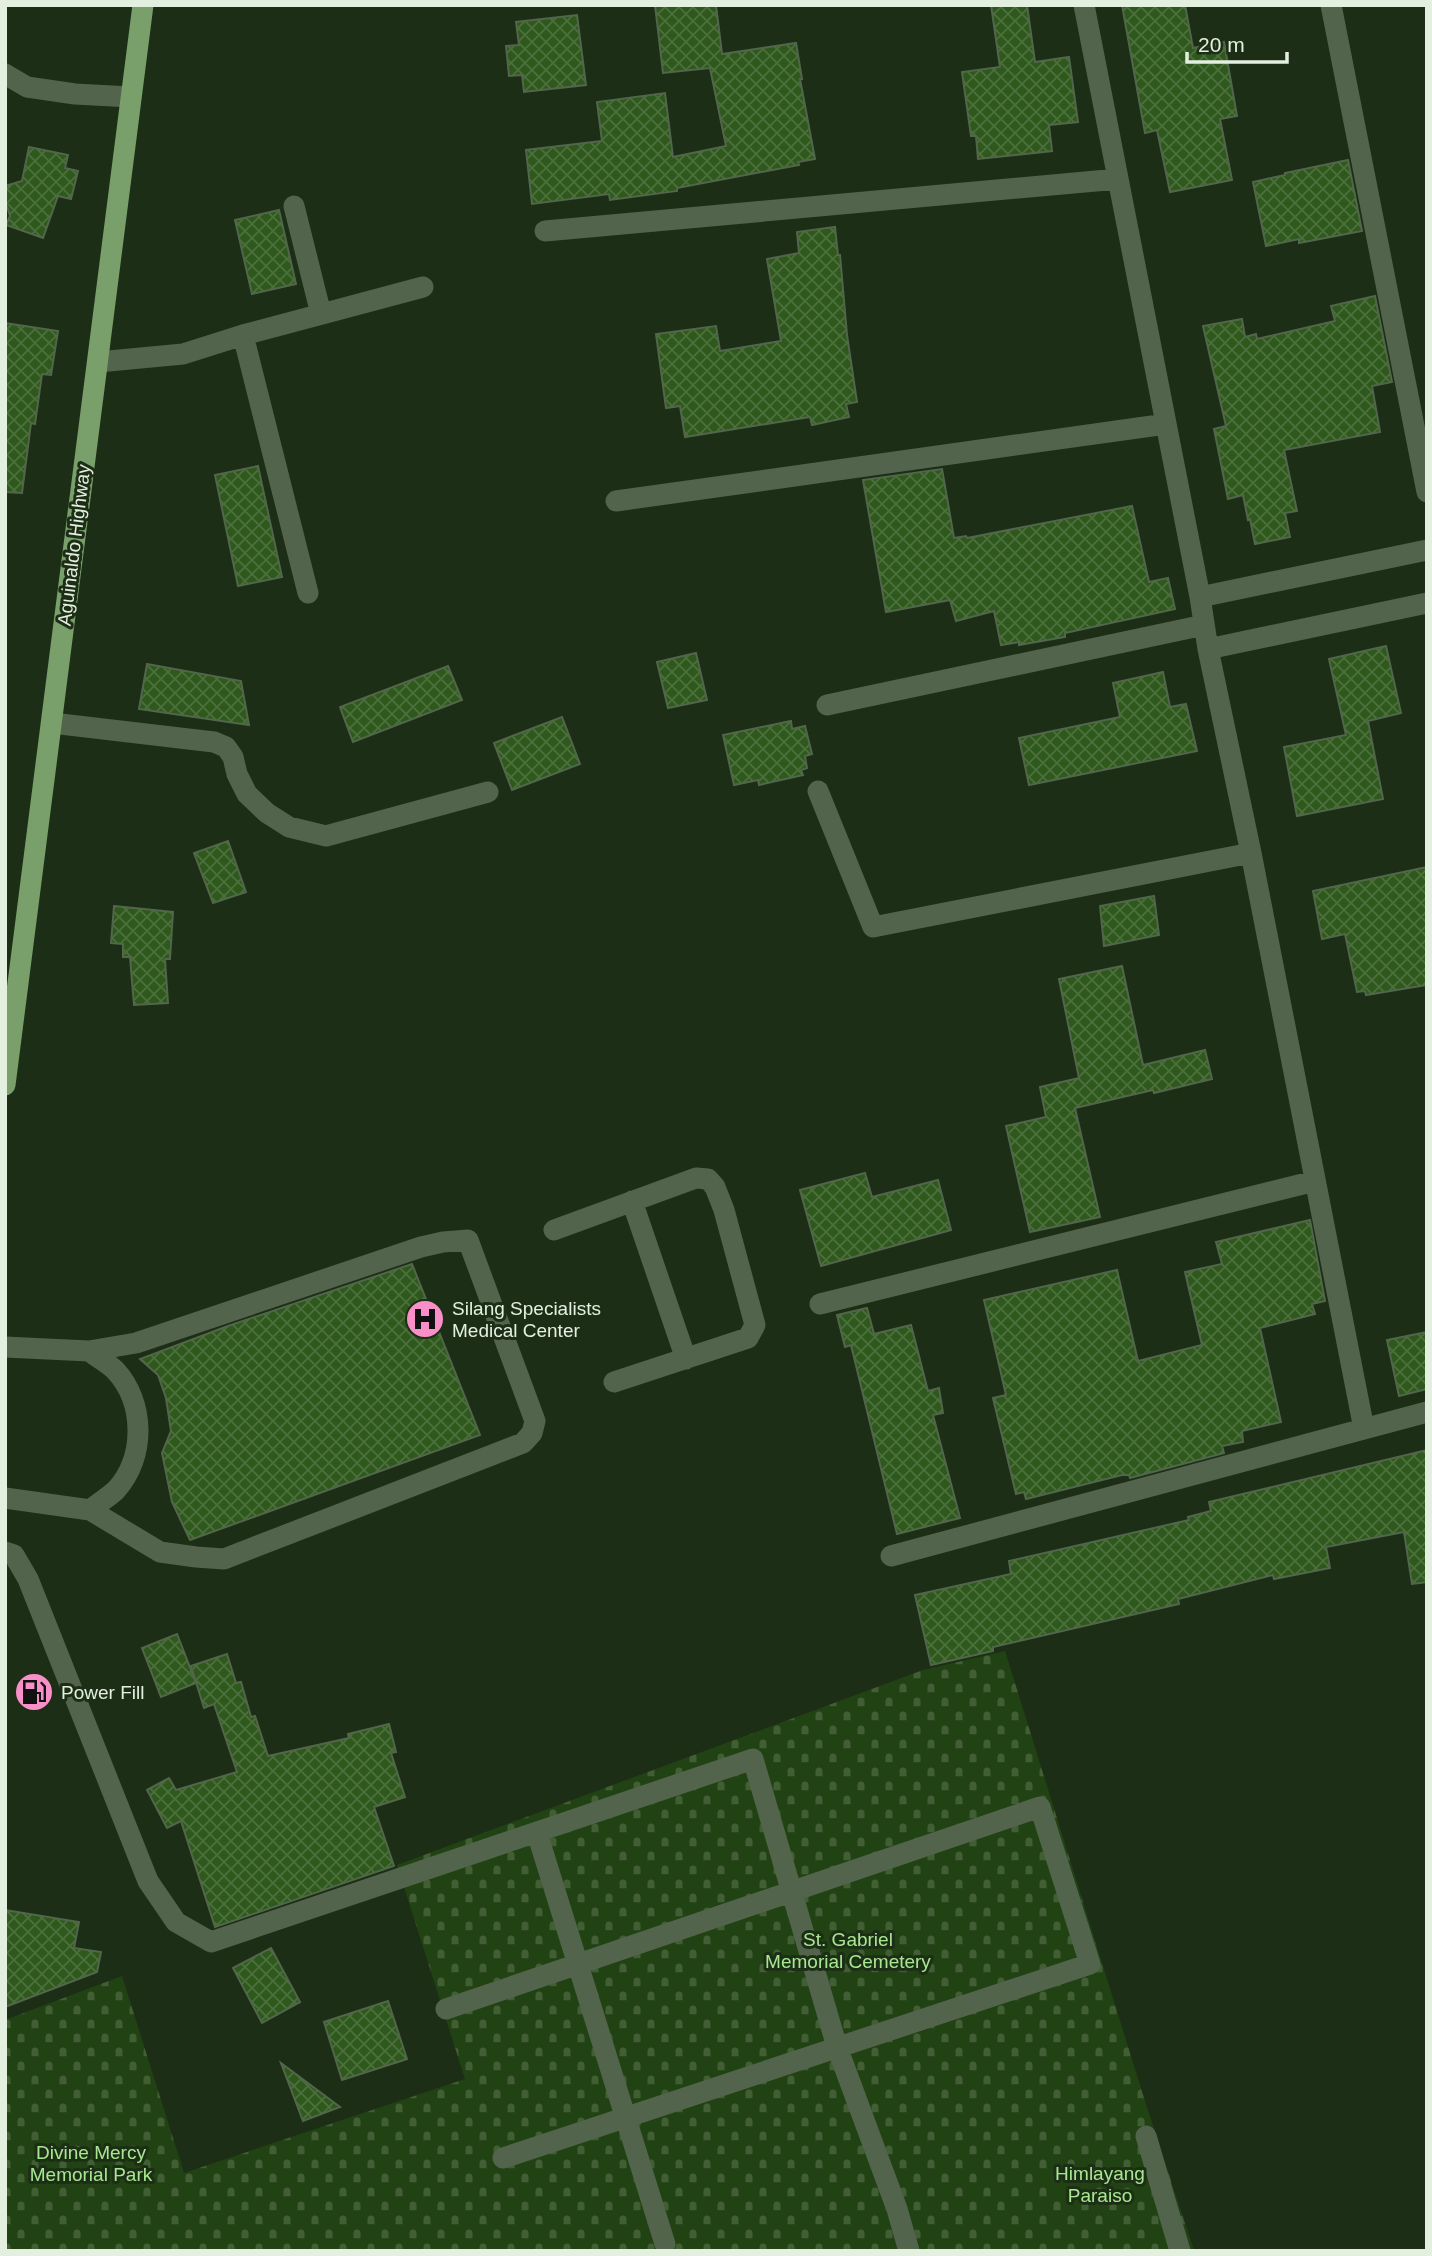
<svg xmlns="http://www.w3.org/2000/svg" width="1432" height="2256" viewBox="0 0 1432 2256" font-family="Helvetica,sans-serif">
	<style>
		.cemetery { fill: url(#cemetery-stones) }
		.building { fill: url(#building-cross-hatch); stroke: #52664b; stroke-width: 2 }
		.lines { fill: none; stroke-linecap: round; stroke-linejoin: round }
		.minor { stroke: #52644b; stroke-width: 21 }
		.major { stroke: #799f6b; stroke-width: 21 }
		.labels { text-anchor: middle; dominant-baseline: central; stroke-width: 6; stroke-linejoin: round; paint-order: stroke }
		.street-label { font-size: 19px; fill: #e3efdf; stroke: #1d2e16 }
		.poi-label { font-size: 19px; fill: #e3efdf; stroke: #1d2e16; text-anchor: start }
		.park-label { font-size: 19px; fill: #a8e791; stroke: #1d2e16 }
	</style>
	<defs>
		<pattern id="cemetery-stones" width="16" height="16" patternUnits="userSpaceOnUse" patternTransform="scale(1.75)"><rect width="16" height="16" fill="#214213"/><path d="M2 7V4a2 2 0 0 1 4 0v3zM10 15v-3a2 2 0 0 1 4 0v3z" fill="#415e35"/></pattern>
		<pattern id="building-cross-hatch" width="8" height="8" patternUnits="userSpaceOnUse" patternTransform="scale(1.75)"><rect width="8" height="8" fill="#2e581c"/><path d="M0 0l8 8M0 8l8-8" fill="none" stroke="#4c703d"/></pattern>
	</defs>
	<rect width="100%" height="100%" fill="#1d2e16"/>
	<path class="cemetery" d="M 1005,1651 L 1144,2098 L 1194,2251 L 5,2251 L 5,2020 L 122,1976 L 184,2173 L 465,2079 L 397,1865 L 923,1670 Z"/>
	<path class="building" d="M 655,5 L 716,5 L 722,54 L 796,43 L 802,79 L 800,79 L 815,159 L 798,162 L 799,165 L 677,188 L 677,191 L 610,200 L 609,194 L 532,204 L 526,150 L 602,141 L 597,102 L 665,93 L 673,157 L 726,146 L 710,68 L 663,73 Z
		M 991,5 L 1027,5 L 1035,62 L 1069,57 L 1078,122 L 1049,125 L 1052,151 L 978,159 L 976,136 L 971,136 L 962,72 L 1000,67 Z
		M 1122,5 L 1185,5 L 1193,48 L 1224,42 L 1237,116 L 1220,119 L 1232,180 L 1170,192 L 1157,130 L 1145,133 Z
		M 577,15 L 586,85 L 524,92 L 522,75 L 509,76 L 506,46 L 519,45 L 516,22 Z
		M 29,147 L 68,155 L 65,168 L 78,171 L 71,199 L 58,196 L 43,238 L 6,225 L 10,216 L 5,200 L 5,186 L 22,181 Z
		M 1348,160 L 1362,231 L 1299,243 L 1299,239 L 1266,246 L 1253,182 L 1285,175 L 1285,173 Z
		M 279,210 L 296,284 L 252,294 L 235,220 Z
		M 835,227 L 838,255 L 840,255 L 847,335 L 857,402 L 846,404 L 849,417 L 812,425 L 810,417 L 685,437 L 680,406 L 666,408 L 656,334 L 716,326 L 720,351 L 781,341 L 767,259 L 799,253 L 797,232 Z
		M 1375,296 L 1392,382 L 1372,386 L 1380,432 L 1284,450 L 1297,511 L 1285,513 L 1290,537 L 1255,544 L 1250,519 L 1248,520 L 1243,495 L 1228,499 L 1214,429 L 1226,426 L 1203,326 L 1242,319 L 1245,337 L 1256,334 L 1257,339 L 1335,321 L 1331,306 Z
		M 5,323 L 58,331 L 51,375 L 42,374 L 35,424 L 31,423 L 22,493 L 5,492 Z
		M 258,466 L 282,577 L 238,586 L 215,475 Z
		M 942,469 L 954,538 L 966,536 L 967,538 L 1132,506 L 1149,582 L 1168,578 L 1175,609 L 1065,633 L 1065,637 L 1019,645 L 1019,642 L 1001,645 L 994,611 L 956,621 L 950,600 L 886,612 L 863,480 Z
		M 1386,646 L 1401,713 L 1368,721 L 1383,799 L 1297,816 L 1284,747 L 1346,735 L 1329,659 Z
		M 696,653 L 707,700 L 668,708 L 657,662 Z
		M 147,664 L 241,681 L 249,725 L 139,709 Z
		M 448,666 L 462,700 L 353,742 L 340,707 Z
		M 1163,672 L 1170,707 L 1186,704 L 1197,751 L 1029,785 L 1019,738 L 1120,717 L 1113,683 Z
		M 562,717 L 580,764 L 512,790 L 494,743 Z
		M 791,721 L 792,729 L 805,726 L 812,754 L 805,756 L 807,768 L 801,770 L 803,775 L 759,785 L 758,780 L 734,785 L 723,735 Z
		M 228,841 L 246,892 L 213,903 L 194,853 Z
		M 1427,867 L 1427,985 L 1366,995 L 1365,991 L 1357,992 L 1345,934 L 1322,939 L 1313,891 Z
		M 1154,896 L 1159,935 L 1104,946 L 1100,906 Z
		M 114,906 L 173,912 L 170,959 L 165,959 L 168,1003 L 134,1005 L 130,957 L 123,957 L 123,944 L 111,943 Z
		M 1122,966 L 1143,1065 L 1205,1050 L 1212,1079 L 1154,1093 L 1153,1090 L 1075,1108 L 1100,1217 L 1030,1232 L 1006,1126 L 1046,1117 L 1040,1087 L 1079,1078 L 1059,979 Z
		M 865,1173 L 872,1197 L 938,1180 L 951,1230 L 821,1266 L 800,1190 Z
		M 1310,1220 L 1325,1301 L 1312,1304 L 1315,1314 L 1260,1328 L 1281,1422 L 1242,1431 L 1243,1442 L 1222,1446 L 1224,1453 L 1130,1478 L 1129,1475 L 1122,1475 L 1026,1499 L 1024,1492 L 1016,1494 L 993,1398 L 1006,1395 L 984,1300 L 1117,1270 L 1138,1361 L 1202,1345 L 1185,1272 L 1222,1264 L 1216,1242 Z
		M 412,1264 L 480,1435 L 190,1540 L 172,1502 L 162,1453 L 171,1431 L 166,1398 L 158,1375 L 140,1359 L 228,1326 Z
		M 867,1308 L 874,1334 L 911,1325 L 928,1391 L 939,1388 L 943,1413 L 933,1415 L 960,1518 L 897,1534 L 851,1345 L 845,1347 L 837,1315 Z
		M 1427,1332 L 1427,1389 L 1399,1396 L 1387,1340 Z
		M 1427,1450 L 1427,1582 L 1412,1584 L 1404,1532 L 1326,1547 L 1330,1568 L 1274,1579 L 1273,1575 L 1178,1599 L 1179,1604 L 993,1647 L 993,1651 L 931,1665 L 915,1595 L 1011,1574 L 1009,1561 L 1189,1520 L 1188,1517 L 1211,1511 L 1209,1502 Z
		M 177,1634 L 196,1683 L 161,1697 L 142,1648 Z
		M 227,1654 L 236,1683 L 241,1682 L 251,1717 L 255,1716 L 268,1756 L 349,1738 L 348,1734 L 389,1724 L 396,1752 L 391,1753 L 405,1797 L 374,1807 L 394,1866 L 215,1927 L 181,1821 L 167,1828 L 147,1790 L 169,1778 L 176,1790 L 237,1772 L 214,1704 L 204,1708 L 191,1666 Z
		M 5,1910 L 79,1922 L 74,1948 L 101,1952 L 97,1972 L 5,2007 Z
		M 271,1948 L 300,2002 L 262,2023 L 233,1968 Z
		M 388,2001 L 407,2059 L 342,2080 L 324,2022 Z
		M 281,2063 L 340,2107 L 303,2121 Z"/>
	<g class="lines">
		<path class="minor" d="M 1084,5 L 1200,597 L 1208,649 L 1251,853 L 1364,1429
			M 1331,5 L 1427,492
			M 5,74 L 27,87 L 75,94 L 131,97
			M 294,206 L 321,314
			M 545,231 L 1118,179
			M 243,335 L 308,593
			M 98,362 L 183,354 L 243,335 L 423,287
			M 616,501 L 1166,424
			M 1200,597 L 1427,550
			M 1208,649 L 1427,603
			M 827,705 L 1204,625
			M 52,723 L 214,742 L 226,747 L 233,757 L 237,774 L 247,794 L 267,813 L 289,827 L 326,836 L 488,792
			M 818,791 L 873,927 L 1251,853
			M 632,1201 L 686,1359
			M 554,1230 L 696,1178 L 708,1179 L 715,1187 L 724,1210 L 755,1325 L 748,1338 L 614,1382
			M 820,1304 L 1315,1181
			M 5,1347 L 89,1351 L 136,1343 L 421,1247 L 443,1242 L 468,1240 L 535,1421 L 532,1433 L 523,1443 L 224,1559 L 196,1557 L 160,1552 L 90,1510 L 5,1498
			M 89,1351 C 97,1357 108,1363 115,1370 C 145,1402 146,1457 116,1490 C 109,1497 98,1503 90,1510
			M 5,1552 L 14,1555 L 28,1579 L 148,1881 L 176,1922 L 211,1942 L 753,1759 L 837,2047 L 897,2209 L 909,2251
			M 891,1556 L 1427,1412
			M 537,1833 L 665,2244
			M 446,2009 L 1040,1807 L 1090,1964 L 503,2158
			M 1146,2136 L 1180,2251"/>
		<path class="major" d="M 5,1085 L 143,5"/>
	</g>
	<defs>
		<symbol id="hospital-disc" viewBox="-11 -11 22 22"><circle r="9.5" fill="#f98fc8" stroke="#1d2e16"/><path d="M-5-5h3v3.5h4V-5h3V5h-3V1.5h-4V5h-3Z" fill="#111"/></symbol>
		<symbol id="fuel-disc" viewBox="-11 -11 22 22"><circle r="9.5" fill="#f98fc8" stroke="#1d2e16"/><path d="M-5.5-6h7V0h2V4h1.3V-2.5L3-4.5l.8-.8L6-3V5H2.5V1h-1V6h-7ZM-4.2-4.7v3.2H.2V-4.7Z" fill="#111"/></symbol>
	</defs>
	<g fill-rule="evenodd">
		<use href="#hospital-disc" x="403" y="1297" width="44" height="44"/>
		<use href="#fuel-disc" x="12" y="1670" width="44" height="44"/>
	</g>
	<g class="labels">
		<g class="street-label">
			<text transform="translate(74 545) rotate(-83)">Aguinaldo Highway</text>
		</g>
		<g class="poi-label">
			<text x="452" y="1308">Silang Specialists<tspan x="452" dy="22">Medical Center</tspan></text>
			<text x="61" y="1692">Power Fill</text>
		</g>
		<g class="park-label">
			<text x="848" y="1939">St. Gabriel<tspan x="848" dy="22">Memorial Cemetery</tspan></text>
			<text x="91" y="2152">Divine Mercy<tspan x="91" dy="22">Memorial Park</tspan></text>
			<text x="1100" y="2173">Himlayang<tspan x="1100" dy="22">Paraiso</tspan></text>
		</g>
	</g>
	<rect width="1432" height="2256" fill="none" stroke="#e3efdf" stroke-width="14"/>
	<path d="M1187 52v10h100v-10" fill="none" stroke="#e3efdf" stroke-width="3.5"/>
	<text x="1198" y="52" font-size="21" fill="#e3efdf" stroke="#1d2e16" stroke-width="5" paint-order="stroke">20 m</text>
</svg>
